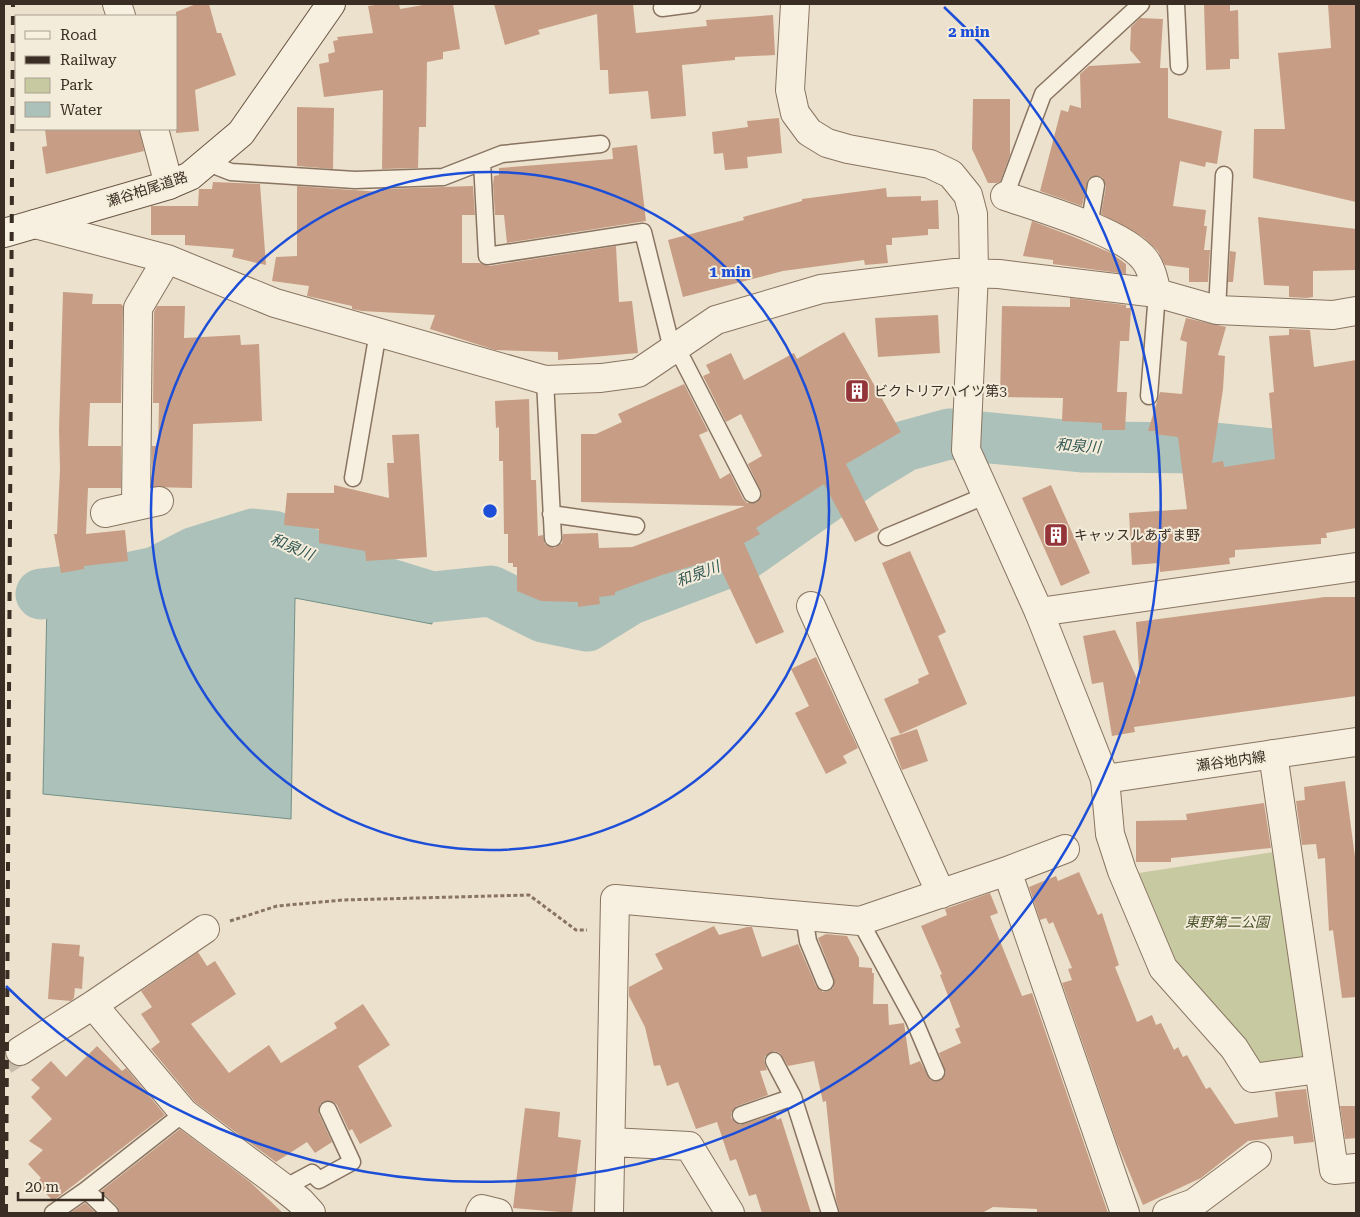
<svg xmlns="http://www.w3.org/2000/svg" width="1360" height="1217" viewBox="0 0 1360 1217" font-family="'Roboto Serif','Noto Sans JP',serif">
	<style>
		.green { fill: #c7caa0 }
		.water { fill: #acc1ba; stroke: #729087 }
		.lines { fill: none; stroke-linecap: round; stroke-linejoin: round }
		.river { stroke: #acc1ba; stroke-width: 51 }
		.building { fill: #c79e85 }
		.minor-tunnel { stroke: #c8bdaa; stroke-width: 28; stroke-dasharray: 28 14; stroke-linecap: butt }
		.service-casing { stroke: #887461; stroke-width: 19 }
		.minor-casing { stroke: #887461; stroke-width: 30 }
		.tertiary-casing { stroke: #887461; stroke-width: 30 }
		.secondary-casing { stroke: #6a5644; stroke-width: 30 }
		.path { stroke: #887461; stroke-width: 3; stroke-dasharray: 4 2.5; stroke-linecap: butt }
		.service { stroke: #f7efdf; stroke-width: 16 }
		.minor { stroke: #f7efdf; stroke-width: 28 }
		.tertiary { stroke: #f7efdf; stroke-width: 28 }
		.secondary { stroke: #f7efdf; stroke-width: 28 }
		.rail { stroke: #3a2d23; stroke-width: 4; stroke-dasharray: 9 9; stroke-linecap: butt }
		.ring { fill: none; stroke: #1d4ed8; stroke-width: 2.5 }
		.labels { text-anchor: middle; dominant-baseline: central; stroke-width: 4; stroke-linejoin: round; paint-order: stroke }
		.street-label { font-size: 14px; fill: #3a2d23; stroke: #f4ecdb }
		.poi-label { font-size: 14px; fill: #3a2d23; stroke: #f4ecdb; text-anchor: start }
		.park-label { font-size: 14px; font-style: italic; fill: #4c552b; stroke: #f4ecdb }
		.water-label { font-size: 15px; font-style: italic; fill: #335955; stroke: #f4ecdb }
		.centre { fill: #1d4ed8; stroke: #f4ecdb; stroke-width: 2.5 }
		.ring-label { font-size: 15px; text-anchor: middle; font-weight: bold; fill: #1d4ed8; stroke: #f4ecdb; stroke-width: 4; stroke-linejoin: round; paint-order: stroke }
	</style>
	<rect width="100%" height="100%" fill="#ece1cc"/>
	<path class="green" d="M 1280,851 L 1310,1055 L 1258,1064 L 1177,964 L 1139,873 Z"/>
	<path class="water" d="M 271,540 L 308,552 L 338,568 L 432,597 L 432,624 L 295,598 L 291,819 L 43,794 L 47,601 L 229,546 Z"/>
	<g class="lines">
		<path class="river" d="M 41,594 L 68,591 L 156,572 L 195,552 L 253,534 L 273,536 L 338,568 L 432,597 L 491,591 L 543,617 L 587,626 L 629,600 L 740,558 L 862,472 L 905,446 L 949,434 L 1084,447 L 1215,448 L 1332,460 L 1356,459"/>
	</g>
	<path class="building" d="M 196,4 L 209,4 L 217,33 L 221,33 L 236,75 L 195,90 L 199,131 L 176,133 L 176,12 Z
		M 382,4 L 399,4 L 400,9 L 429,4 L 453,4 L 460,49 L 443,52 L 443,59 L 427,62 L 426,127 L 419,127 L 418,168 L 382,169 L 383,90 L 324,97 L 319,64 L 329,62 L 328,54 L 335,52 L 333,41 L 338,40 L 337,37 L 373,33 L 368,6 Z
		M 494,4 L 633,4 L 636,33 L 707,26 L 706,20 L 773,15 L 775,55 L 735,57 L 735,60 L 682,65 L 686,116 L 651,119 L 648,91 L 609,94 L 608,70 L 600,70 L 597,14 L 538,30 L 540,34 L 505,45 Z
		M 1204,4 L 1230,4 L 1230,11 L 1238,10 L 1239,59 L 1230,59 L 1230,69 L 1206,70 Z
		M 1328,4 L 1356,4 L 1356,202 L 1253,178 L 1254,129 L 1285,129 L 1278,53 L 1331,48 Z
		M 1140,18 L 1163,19 L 1160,68 L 1168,68 L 1168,118 L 1222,131 L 1217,164 L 1206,162 L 1205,167 L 1180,161 L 1173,206 L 1206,210 L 1204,226 L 1207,226 L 1204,250 L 1210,250 L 1208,282 L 1189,282 L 1189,268 L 1165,265 L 1158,251 L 1143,237 L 1101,214 L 1106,186 L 1102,177 L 1093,176 L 1088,179 L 1082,206 L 1040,191 L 1061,110 L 1068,112 L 1070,105 L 1081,108 L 1080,74 L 1089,66 L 1141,63 L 1130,50 L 1131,27 Z
		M 973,99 L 1010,99 L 1010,155 L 1000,182 L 996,183 L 988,183 L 972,149 Z
		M 297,107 L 334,108 L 333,169 L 297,166 Z
		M 779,118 L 782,153 L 747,157 L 748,168 L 725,170 L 723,153 L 714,154 L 712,132 L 748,127 L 747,121 Z
		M 45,129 L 139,129 L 144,151 L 46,174 L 42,147 L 47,146 Z
		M 637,145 L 646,221 L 507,243 L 504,215 L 495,215 L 493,185 L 494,176 L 499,175 L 499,168 L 613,159 L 612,148 Z
		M 213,182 L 260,184 L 266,265 L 232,257 L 234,249 L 185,245 L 185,235 L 151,235 L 151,206 L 198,206 L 199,189 L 212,189 Z
		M 297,186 L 381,192 L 382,189 L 473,186 L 475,215 L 462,215 L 462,263 L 480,263 L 489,266 L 616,246 L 619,302 L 632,301 L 638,353 L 558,360 L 558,352 L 495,350 L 430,329 L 435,315 L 362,311 L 352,309 L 352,306 L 307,296 L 309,286 L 272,281 L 276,257 L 297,256 Z
		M 886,188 L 887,197 L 921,196 L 921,201 L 938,200 L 939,229 L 928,229 L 928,235 L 892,238 L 892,245 L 886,245 L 888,263 L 865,265 L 864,260 L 783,271 L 683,297 L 668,240 L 744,220 L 743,217 L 802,201 L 802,199 Z
		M 1258,217 L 1356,229 L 1356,270 L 1313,271 L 1313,297 L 1307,298 L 1289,297 L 1289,286 L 1264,285 Z
		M 1032,221 L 1074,237 L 1111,253 L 1126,264 L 1126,274 L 1053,264 L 1053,260 L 1023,256 Z
		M 1230,251 L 1236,252 L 1233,282 L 1228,282 Z
		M 63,292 L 93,294 L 92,304 L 121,304 L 123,306 L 121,403 L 90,403 L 88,446 L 121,446 L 121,488 L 88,488 L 86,534 L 125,530 L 128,561 L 84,566 L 84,569 L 61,573 L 54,534 L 57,534 L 60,469 L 59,430 Z
		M 1070,298 L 1126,305 L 1126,308 L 1131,308 L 1129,341 L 1120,341 L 1117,392 L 1127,392 L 1125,430 L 1102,430 L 1102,423 L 1062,421 L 1063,398 L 1000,397 L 1002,306 L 1070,307 Z
		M 157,306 L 185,306 L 184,338 L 240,335 L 241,345 L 259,344 L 262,421 L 193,424 L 192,488 L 152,487 L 152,446 L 158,446 L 159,403 L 153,403 L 154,312 Z
		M 938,315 L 940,353 L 878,357 L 875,318 Z
		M 1186,318 L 1226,327 L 1218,355 L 1225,356 L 1223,389 L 1212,463 L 1223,461 L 1224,467 L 1275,459 L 1269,393 L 1274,392 L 1269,336 L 1289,335 L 1289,329 L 1310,330 L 1314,367 L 1356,360 L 1356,528 L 1326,533 L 1327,538 L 1321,538 L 1321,544 L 1235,550 L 1235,557 L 1229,558 L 1230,564 L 1160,572 L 1159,563 L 1132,565 L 1129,513 L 1187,509 L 1178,437 L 1155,434 L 1155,431 L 1148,431 L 1160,392 L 1182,394 L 1187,342 L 1180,340 Z
		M 844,332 L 901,432 L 846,464 L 879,530 L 855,542 L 824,484 L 756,528 L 760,534 L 744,543 L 784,632 L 756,644 L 716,559 L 662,575 L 615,592 L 615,595 L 599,597 L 600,604 L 578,607 L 578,602 L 541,601 L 517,591 L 517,567 L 513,567 L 513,563 L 508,563 L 508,534 L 504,534 L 503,461 L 499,461 L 499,427 L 496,428 L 495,401 L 529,399 L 531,480 L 536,480 L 538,536 L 543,535 L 545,544 L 554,548 L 562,543 L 563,534 L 598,533 L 599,548 L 632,547 L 745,506 L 581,502 L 581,434 L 596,434 L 622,422 L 618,414 L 684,384 L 708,431 L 699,435 L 720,479 L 730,473 L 743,499 L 747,503 L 756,503 L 762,494 L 748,464 L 762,456 L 741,414 L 726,422 L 703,376 L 710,373 L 706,365 L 731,353 L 744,380 L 794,353 L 797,359 Z
		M 419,434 L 427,557 L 366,561 L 365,551 L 319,543 L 319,529 L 284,525 L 287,493 L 334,493 L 334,485 L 389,498 L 387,463 L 394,463 L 392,435 Z
		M 1051,485 L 1090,573 L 1061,586 L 1022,498 Z
		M 910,551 L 946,632 L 938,636 L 967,704 L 900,734 L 884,699 L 919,683 L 918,679 L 929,674 L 882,563 Z
		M 1325,597 L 1356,597 L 1356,696 L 1134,727 L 1135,732 L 1112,736 L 1103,682 L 1092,684 L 1083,636 L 1115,630 L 1140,685 L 1136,622 Z
		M 816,657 L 858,748 L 843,756 L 847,763 L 826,774 L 795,713 L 809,706 L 791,669 Z
		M 917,729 L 928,761 L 902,770 L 890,738 Z
		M 1345,781 L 1356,865 L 1356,997 L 1342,998 L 1333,930 L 1329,931 L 1325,858 L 1318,859 L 1316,844 L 1302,845 L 1296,801 L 1305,800 L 1304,787 Z
		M 1264,803 L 1271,848 L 1171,858 L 1171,862 L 1136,862 L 1136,821 L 1187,820 L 1186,814 Z
		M 1079,872 L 1098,915 L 1102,913 L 1119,965 L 1115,967 L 1137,1022 L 1152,1015 L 1156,1025 L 1161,1023 L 1174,1050 L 1178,1047 L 1183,1057 L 1187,1055 L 1206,1089 L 1210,1087 L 1235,1124 L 1278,1117 L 1275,1092 L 1306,1089 L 1314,1142 L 1294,1144 L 1293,1136 L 1248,1141 L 1201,1178 L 1143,1205 L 1117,1143 L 1062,983 L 1072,980 L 1068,969 L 1072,968 L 1053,922 L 1049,924 L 1046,918 L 1040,920 L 1029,887 L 1056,876 L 1058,881 Z
		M 990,893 L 998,913 L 990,916 L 1022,996 L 1032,993 L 1108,1213 L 1037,1213 L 1037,1209 L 993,1207 L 982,1213 L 840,1213 L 836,1199 L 826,1101 L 823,1102 L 814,1061 L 788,1066 L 780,1053 L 774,1051 L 765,1056 L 764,1061 L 767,1070 L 760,1071 L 768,1095 L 737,1106 L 731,1113 L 731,1118 L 740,1125 L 775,1114 L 777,1120 L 781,1118 L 811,1213 L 762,1213 L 756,1194 L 749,1196 L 736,1159 L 730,1161 L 717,1122 L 696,1129 L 678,1082 L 667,1086 L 660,1065 L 654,1066 L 645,1027 L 629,996 L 629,987 L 663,969 L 655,954 L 714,926 L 719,935 L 747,927 L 752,927 L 762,957 L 798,944 L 816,986 L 823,992 L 828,991 L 833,988 L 834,979 L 818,938 L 826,934 L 847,936 L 859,958 L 859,967 L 872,968 L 872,973 L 874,973 L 873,1004 L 888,1004 L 889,1025 L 904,1023 L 910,1065 L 920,1061 L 930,1080 L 939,1081 L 946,1073 L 939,1053 L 961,1043 L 955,1029 L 960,1027 L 940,975 L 942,974 L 921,926 L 947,915 L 945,909 Z
		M 52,943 L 80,945 L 79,956 L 84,957 L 82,989 L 75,988 L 74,998 L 71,1001 L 48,999 Z
		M 198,952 L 207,966 L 215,961 L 236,994 L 191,1024 L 229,1073 L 269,1045 L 281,1063 L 337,1028 L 334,1023 L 363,1004 L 390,1045 L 358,1066 L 392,1126 L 360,1144 L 352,1129 L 349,1131 L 337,1105 L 333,1102 L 324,1101 L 320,1105 L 319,1114 L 332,1142 L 315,1153 L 307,1142 L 276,1162 L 195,1102 L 151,1049 L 160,1042 L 141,1014 L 152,1007 L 141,991 Z
		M 97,1046 L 122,1071 L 126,1068 L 165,1115 L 53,1201 L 36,1183 L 41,1178 L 28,1164 L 43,1150 L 29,1141 L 52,1119 L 31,1097 L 40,1088 L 31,1080 L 51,1061 L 66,1077 Z
		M 1340,1106 L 1356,1106 L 1356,1138 L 1345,1139 Z
		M 525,1108 L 560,1112 L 558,1137 L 581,1140 L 572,1213 L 513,1208 Z
		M 180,1129 L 250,1182 L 283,1213 L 120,1213 L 117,1206 L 101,1191 Z
		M 85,1203 L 96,1213 L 70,1213 Z"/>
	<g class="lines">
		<path class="minor-tunnel" d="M 4,1061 L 20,1051"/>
		<defs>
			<path id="service" d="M 1176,4 L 1179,66
				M 662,8 L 692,4
				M 482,162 L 487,256 L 643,232 L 672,349 L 683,360 L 752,494
				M 208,163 L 231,172 L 355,180 L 443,177 L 502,154 L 601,144
				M 1005,196 L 1043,94 L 1141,4
				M 1089,227 L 1096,185
				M 1217,310 L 1224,175
				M 545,380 L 553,538
				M 1149,396 L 1157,293
				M 353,478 L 378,332
				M 551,514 L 636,526
				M 887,537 L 987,495
				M 804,916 L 808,941 L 825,982
				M 860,921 L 914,1020 L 936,1072
				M 774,1061 L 793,1097 L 830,1213
				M 741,1115 L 793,1097
				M 284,1188 L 312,1173 L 319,1180 L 352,1162 L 328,1110
				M 53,1213 L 86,1190
				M 110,1213 L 86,1190 L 184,1113"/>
			<path id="minor" d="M 117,4 L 121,16
				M 154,129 L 169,185
				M 1005,196 C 1040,208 1124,232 1145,260 C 1152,269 1154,282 1157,293
				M 35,224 L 167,259 L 275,303 L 545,380 L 601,378 L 638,373 L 716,320 L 821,289 L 955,273 L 999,274 L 1157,293 L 1217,310 L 1333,315 L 1356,311
				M 136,506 L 138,308 L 167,259
				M 105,513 L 159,501
				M 811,606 L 941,894
				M 1039,612 L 1356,567
				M 1273,754 L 1334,1170 L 1356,1168
				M 1105,779 L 1110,834 L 1122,871 L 1163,968 L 1234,1048 L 1253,1078 L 1319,1069
				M 1007,871 L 1125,1213
				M 93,1005 L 184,1113 L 284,1188 L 300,1201 L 311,1213
				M 20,1051 L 93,1005 L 205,929
				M 611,1142 L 689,1146 L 730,1213
				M 480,1213 L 482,1209 L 498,1213
				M 609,1213 L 615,899 L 860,921 L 1007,871 L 1065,849
				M 1167,1213 L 1194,1203 L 1257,1156"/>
			<path id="tertiary" d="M 795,4 L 790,90 L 795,113 L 809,132 L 827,143 L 848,149 L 930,164 L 951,174 L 968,195 L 973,214 L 974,272 L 966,450 L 1039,612 L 1105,779 L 1356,742"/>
			<path id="secondary" d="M 4,233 L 169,185 L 190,176 L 241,133 L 331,4"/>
		</defs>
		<use href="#service" class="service-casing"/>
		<use href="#minor" class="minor-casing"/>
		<use href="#tertiary" class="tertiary-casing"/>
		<use href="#secondary" class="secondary-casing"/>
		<path class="path" d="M 230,921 L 277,906 L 343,900 L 529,895 L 576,930 L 587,930"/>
		<use href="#service" class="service"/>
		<use href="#minor" class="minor"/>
		<use href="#tertiary" class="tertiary"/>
		<use href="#secondary" class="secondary"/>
		<path class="rail" d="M 6,1213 L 13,4"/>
	</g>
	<g class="ring">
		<circle cx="490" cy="511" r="339"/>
		<path d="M944 7A678 678 0 1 1 6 986"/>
	</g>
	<defs>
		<symbol id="building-square" viewBox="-11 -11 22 22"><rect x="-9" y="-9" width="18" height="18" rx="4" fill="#933539" stroke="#f4ecdb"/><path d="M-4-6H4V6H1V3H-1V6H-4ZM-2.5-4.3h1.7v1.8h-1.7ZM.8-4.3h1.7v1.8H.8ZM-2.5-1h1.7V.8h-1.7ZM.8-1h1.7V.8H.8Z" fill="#fff"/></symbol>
	</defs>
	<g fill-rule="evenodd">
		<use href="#building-square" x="843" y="377" width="28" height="28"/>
		<use href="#building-square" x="1042" y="521" width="28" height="28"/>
	</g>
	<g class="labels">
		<g class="street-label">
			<text transform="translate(147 189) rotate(-18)">瀬谷柏尾道路</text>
			<text transform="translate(1231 761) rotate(-8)">瀬谷地内線</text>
		</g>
		<g class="poi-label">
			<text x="874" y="391">ビクトリアハイツ第3</text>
			<text x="1074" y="535">キャッスルあずま野</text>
		</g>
		<g class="park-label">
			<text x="1227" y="922">東野第二公園</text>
		</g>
		<g class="water-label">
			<text transform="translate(1078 446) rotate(4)">和泉川</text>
			<text transform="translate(292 547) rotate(23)">和泉川</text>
			<text transform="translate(698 574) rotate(-21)">和泉川</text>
		</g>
	</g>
	<circle cx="490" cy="511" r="8" class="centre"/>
	<g class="ring-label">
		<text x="969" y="37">2 min</text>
		<text x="730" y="277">1 min</text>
	</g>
	<rect width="1360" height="1217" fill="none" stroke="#3a2d23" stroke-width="10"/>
	<rect x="15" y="15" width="162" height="115" fill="#f4ecdb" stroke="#aaa091"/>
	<rect x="25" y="31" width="25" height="8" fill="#f7efdf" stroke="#aaa091"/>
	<text x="60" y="40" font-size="15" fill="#3a2d23">Road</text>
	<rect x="25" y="56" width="25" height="8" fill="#3a2d23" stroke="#aaa091"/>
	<text x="60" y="65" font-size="15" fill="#3a2d23">Railway</text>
	<rect x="25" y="78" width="25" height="15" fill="#c7caa0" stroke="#aaa091"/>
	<text x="60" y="90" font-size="15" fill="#3a2d23">Park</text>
	<rect x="25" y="102" width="25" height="15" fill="#acc1ba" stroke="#aaa091"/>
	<text x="60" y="115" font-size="15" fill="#3a2d23">Water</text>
	<path d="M18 1192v8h85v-8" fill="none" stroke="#3a2d23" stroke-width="2.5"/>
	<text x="25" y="1192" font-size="15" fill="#3a2d23" stroke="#f4ecdb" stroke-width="4" paint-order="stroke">20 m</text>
</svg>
